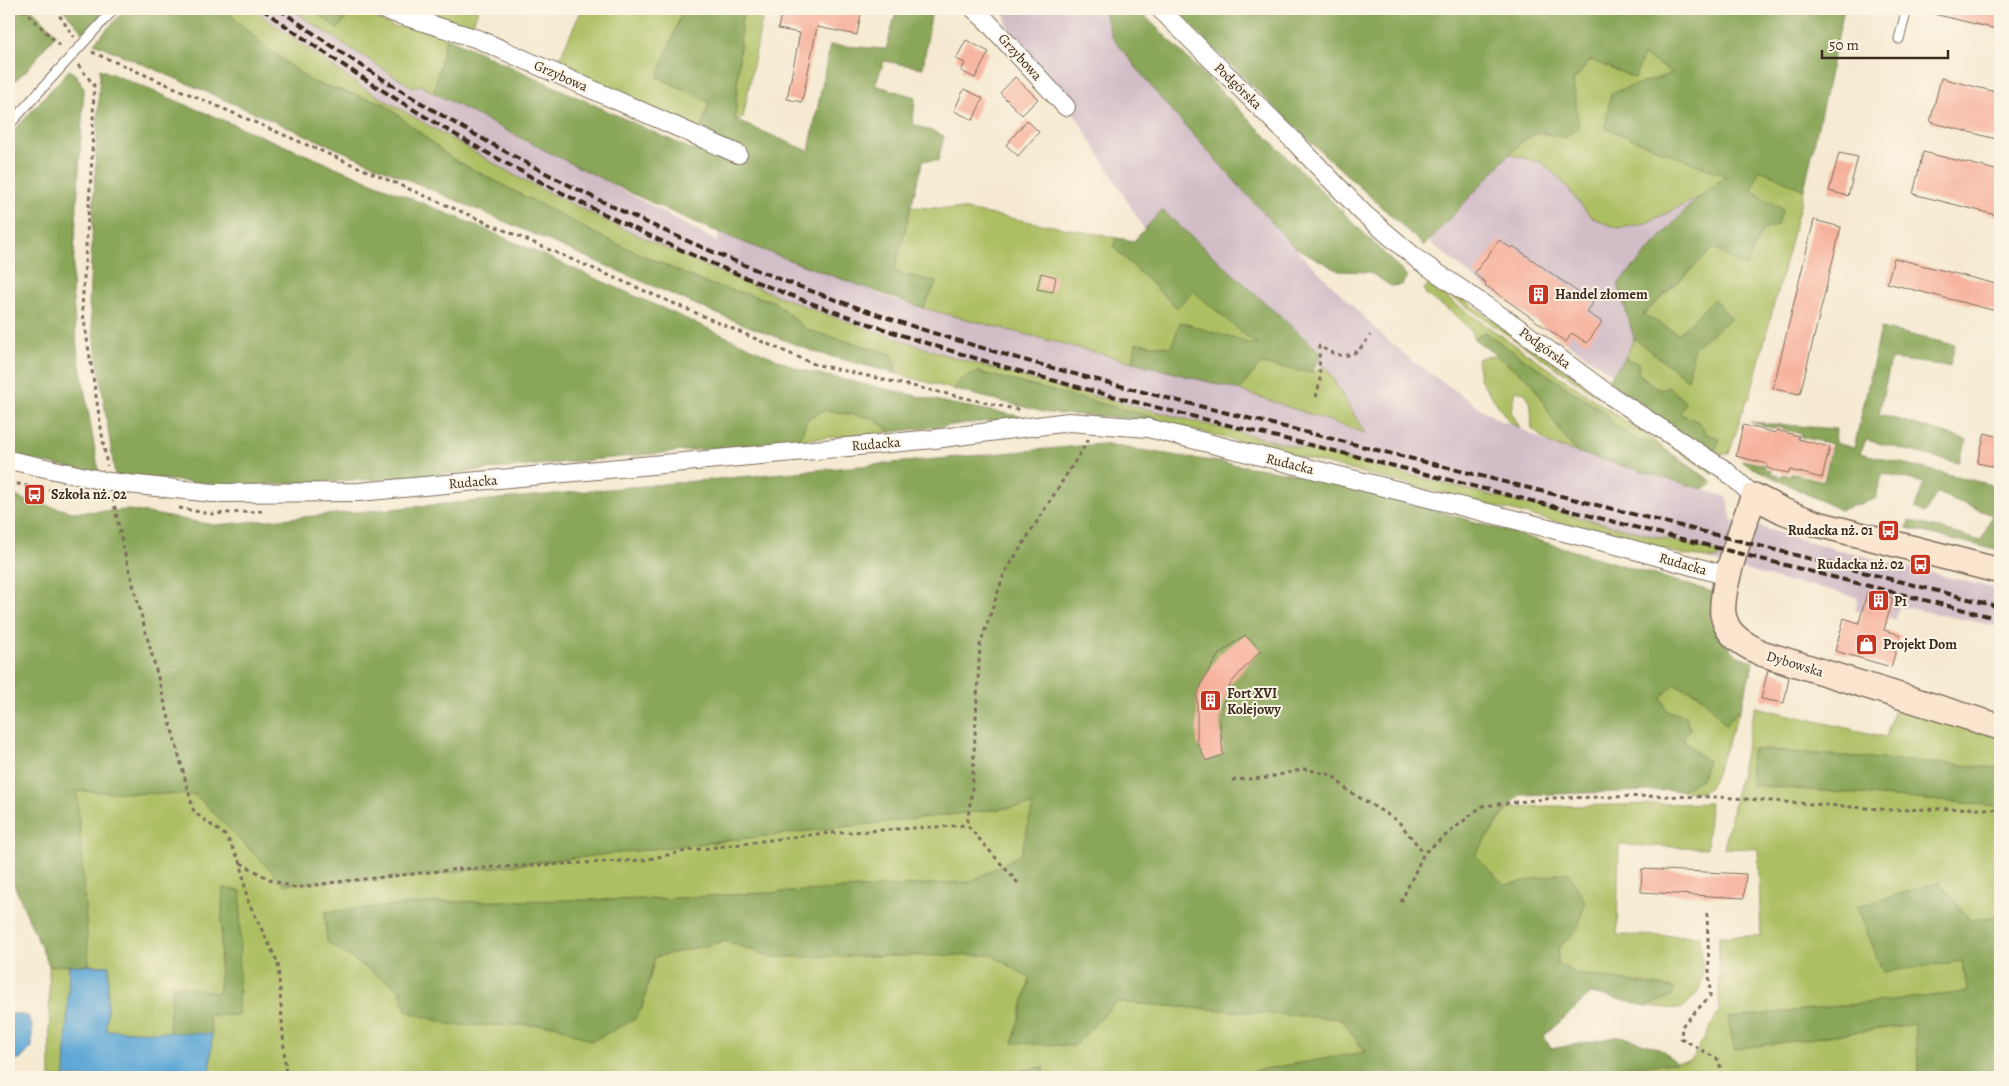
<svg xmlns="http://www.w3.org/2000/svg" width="2009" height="1086" viewBox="0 0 2009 1086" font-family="Alegreya,serif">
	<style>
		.industrial { fill: #d2bdc7 }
		.green { fill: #adbf63; stroke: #747440 }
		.forest { fill: #8aa659; stroke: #62683c }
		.water { fill: #5ea8d6; stroke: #4c697a }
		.building { fill: #f6b19b }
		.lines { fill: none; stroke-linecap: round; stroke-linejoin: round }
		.lane-casing { stroke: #7c6d5d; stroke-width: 11 }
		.street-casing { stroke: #7c6d5d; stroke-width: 20 }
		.secondary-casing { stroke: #7c6d5d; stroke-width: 28 }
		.path { stroke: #7c6d5d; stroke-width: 3; stroke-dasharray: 4 4; stroke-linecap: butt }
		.lane { stroke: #fff; stroke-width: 9 }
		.street { stroke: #fff; stroke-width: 18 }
		.secondary { stroke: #fbe5cf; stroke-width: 25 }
		.rail { stroke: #3b2a1e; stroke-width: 4; stroke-dasharray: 8 4; stroke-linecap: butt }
		.labels { text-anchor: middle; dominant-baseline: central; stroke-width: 4; stroke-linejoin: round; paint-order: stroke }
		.street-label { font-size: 14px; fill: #3b2a1e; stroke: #fcf5e5 }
		.poi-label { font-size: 14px; font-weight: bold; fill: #3b2a1e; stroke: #fcf5e5; text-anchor: start }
	</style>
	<rect width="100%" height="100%" fill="#fcf5e5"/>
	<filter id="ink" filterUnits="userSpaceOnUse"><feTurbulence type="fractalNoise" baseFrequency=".02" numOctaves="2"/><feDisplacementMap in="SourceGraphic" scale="10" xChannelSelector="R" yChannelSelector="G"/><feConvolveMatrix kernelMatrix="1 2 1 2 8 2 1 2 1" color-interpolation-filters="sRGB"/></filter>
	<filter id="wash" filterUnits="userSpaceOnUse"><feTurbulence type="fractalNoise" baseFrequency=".0096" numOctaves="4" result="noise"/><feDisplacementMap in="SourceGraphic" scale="20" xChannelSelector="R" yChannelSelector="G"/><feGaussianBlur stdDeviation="1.12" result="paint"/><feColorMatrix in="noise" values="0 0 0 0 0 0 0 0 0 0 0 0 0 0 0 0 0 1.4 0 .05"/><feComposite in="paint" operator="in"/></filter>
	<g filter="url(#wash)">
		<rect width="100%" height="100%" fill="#f5ead1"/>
		<path class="industrial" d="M 234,9 L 323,9 L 405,71 L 717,242 L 721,228 L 886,297 L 1239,390 L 1364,432 L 1325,366 L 1289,366 L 1152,242 L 1076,116 L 1007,25 L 1004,12 L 1004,9 L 1103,9 L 1112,37 L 1162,100 L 1293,246 L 1379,332 L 1410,359 L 1484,411 L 1502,422 L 1510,423 L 1550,444 L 1727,497 L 1732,521 L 1752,524 L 1811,543 L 2000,590 L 2000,627 L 1899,606 L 1895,620 L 1855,610 L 1858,598 L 1823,588 L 1788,582 L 1603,530 L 900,351 L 549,203 Z
			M 1511,107 L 1718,190 L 1618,378 L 1482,284 L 1421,235 Z"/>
		<path class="green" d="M 224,9 L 253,9 L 357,84 L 519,178 L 617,226 L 714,270 L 814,310 L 939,353 L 1057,387 L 1718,552 L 1719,557 L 1717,559 L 1690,556 L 1154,420 L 1153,417 L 978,372 L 960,380 L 952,389 L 897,374 L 892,354 L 807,330 L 773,301 L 705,283 L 604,238 L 451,158 L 383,103 L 312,82 L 263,45 Z
			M 292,9 L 312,9 L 338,29 L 347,17 L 342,9 L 357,9 L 394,27 L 418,25 L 446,37 L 434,93 L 420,85 L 412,87 L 314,25 Z
			M 418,9 L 479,9 L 470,29 Z
			M 582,9 L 683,9 L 658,77 L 709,102 L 701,131 L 557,64 Z
			M 727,9 L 764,9 L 743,118 L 735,120 L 742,15 Z
			M 1643,55 L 1674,73 L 1611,93 L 1605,128 L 1726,176 L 1700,197 L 1646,223 L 1621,228 L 1606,224 L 1590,216 L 1561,180 L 1542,163 L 1510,154 C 1530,132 1536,131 1565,137 L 1573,81 L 1591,60 L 1635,78 Z
			M 1759,168 L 1804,190 L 1749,400 L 1746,400 L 1729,454 L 1709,454 C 1705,427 1705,424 1680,414 L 1669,387 L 1659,390 L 1638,373 L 1639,364 L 1625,358 L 1634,338 L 1688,380 L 1694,347 L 1731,318 L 1678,334 L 1643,315 L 1714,248 L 1745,266 L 1762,231 L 1777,225 L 1752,191 Z
			M 911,207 L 961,209 L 1117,238 L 1113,247 L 1176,307 L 1193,291 L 1260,347 L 1172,347 L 1136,343 L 1133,362 L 923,308 L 936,282 L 894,272 Z
			M 1437,283 L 1440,283 L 1712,471 L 1713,475 L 1433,284 Z
			M 1428,285 L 1712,481 L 1712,484 L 1709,487 L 1702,489 L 1708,480 L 1654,444 L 1635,439 L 1614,425 L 1605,413 L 1484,332 L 1474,339 C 1468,319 1442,306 1426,295 L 1424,289 Z
			M 1486,356 L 1497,356 L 1531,381 L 1556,425 L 1576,452 L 1550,444 L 1532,429 L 1531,407 L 1526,394 L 1515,389 L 1511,411 L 1520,428 L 1510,423 L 1480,379 L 1477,359 Z
			M 1261,364 L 1312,373 L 1325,366 L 1365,433 L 1239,390 Z
			M 825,410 L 873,418 L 891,432 L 799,440 L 808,418 Z
			M 1674,684 L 1699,694 L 1726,725 L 1741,707 L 1715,776 L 1710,787 L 1701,793 L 1681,790 L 1701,779 L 1708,761 C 1685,746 1672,723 1661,698 Z
			M 1895,705 L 2000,738 L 2000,768 L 1752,749 L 1752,785 L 2000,806 L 2000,916 L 1970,920 L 1939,882 L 1962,961 L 1968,992 L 1728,1019 L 1735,1049 L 1914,1024 L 1920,1077 L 1511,1077 L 1691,1061 L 1719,1012 L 1719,936 L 1761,936 L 1758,849 L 1724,848 L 1755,707 L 1886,737 Z
			M 76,791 L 196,795 L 285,884 L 401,878 L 1034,805 L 1021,854 L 971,882 L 658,899 L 438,902 L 325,912 L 327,941 L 452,1025 L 555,1025 L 592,1041 L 642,1008 L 655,957 L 725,941 L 772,957 L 992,955 L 1030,978 L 1013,1042 L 1074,1046 L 1116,1002 L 1342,1019 L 1365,1053 L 1217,1077 L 1044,1077 L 1043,1067 L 980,1077 L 210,1077 L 212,1034 L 208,1015 L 238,1015 L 223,888 L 219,993 L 172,985 L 169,1033 L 106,1030 L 109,966 L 89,965 Z
			M 1710,803 L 1707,848 L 1619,845 L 1617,935 L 1700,936 C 1702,970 1711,986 1681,1009 L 1646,1006 L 1671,997 L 1674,988 L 1578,974 L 1558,964 L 1558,949 L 1578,929 L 1505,885 L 1475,855 L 1509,807 Z
			M 69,965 L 65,1077 L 50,1077 L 49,966 Z"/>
		<path class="forest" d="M 9,9 L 32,9 L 56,34 L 25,72 L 9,85 Z
			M 63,9 L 107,9 L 83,33 Z
			M 126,9 L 224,9 L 263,45 L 312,82 L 383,103 L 451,158 L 604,238 L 705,283 L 773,301 L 807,330 L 892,354 L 897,374 L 815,352 L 715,313 L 94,43 Z
			M 312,9 L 342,9 L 347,17 L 338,29 Z
			M 683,9 L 731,9 L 742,13 L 735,120 L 809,151 L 830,45 L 886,49 L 897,9 L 932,9 L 923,68 L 884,61 L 875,85 L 915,97 L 913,124 L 944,136 L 938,161 L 923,160 L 894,272 L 937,282 L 923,308 C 839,278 753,249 672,212 C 591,175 513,134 434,93 L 446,37 L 695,151 L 709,102 L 658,77 Z
			M 1103,9 L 1138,9 L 1407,276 L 1402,285 L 1391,286 L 1369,272 L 1339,271 L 1293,246 L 1162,100 L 1112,37 Z
			M 1173,9 L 1844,9 L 1804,190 L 1759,169 L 1752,191 L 1783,209 L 1777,225 L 1762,231 L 1745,267 L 1714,248 L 1643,314 L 1678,334 L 1714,299 L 1731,318 L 1694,347 L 1688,380 L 1634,338 L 1618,284 L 1689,206 L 1726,176 L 1605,128 L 1611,93 L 1673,73 L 1643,55 L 1635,78 L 1591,60 L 1573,81 L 1579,127 L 1565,138 L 1542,132 L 1523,140 L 1424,246 L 1300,132 Z
			M 100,69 L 487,230 L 801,370 L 952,404 L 1025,417 L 891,432 L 872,418 L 825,410 L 808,418 L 799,440 L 402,478 L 236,486 L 115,475 L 89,304 Z
			M 69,70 L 76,75 L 84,88 L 72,289 L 77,347 L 99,473 L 9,456 L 9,136 Z
			M 1162,210 L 1322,354 L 1312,373 L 1261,364 L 1239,390 L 1133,362 L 1136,343 L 1172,347 L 1180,322 L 1258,346 L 1193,291 L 1177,308 L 1113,247 L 1117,238 L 1134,241 Z
			M 1881,328 L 1955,345 L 1950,366 L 1891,359 L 1879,414 L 1967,440 L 1958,463 L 1866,440 L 1860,453 L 2000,487 L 2000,551 L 1907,528 L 1909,520 L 1981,541 L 1992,515 L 1937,493 L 1925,513 L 1915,508 L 1924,483 L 1883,473 L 1875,499 L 1840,510 L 1743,463 L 1742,460 L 1765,465 L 1765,469 L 1772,471 L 1771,474 L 1782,477 L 1783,474 L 1791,476 L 1791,473 L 1824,481 L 1832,444 L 1801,437 L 1801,434 L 1776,427 L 1775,429 L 1750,422 L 1836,429 L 1835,443 L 1854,448 Z
			M 1484,332 L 1605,413 L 1614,425 L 1635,439 L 1654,444 L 1708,480 L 1702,489 L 1576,452 L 1556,425 L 1531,381 L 1474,339 Z
			M 1625,358 L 1639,364 L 1638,374 L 1659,390 L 1669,387 L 1685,402 L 1680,414 L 1699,422 L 1706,434 L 1720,438 L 1716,449 L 1709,454 L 1608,380 Z
			M 978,372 L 1154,417 L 1154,420 L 1048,413 L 952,389 L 960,380 Z
			M 1101,444 L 1316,477 L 1466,519 L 1716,593 L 1710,617 L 1718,636 L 1738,656 L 1754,661 L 1741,707 L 1726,725 L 1699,694 L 1675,684 L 1661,698 L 1667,711 L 1686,716 L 1690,729 L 1683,739 L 1695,752 L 1708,761 L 1701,779 L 1681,790 L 1520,795 L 1505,811 L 1475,855 L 1505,885 L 1568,872 L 1585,901 L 1578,929 L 1558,949 L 1558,964 L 1578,974 L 1674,988 L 1671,997 L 1646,1006 L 1592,993 L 1544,1036 L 1551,1049 L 1620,1036 L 1661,1049 L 1677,1063 L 1511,1077 L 1217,1077 L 1365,1052 L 1342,1019 L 1116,1002 L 1074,1046 L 1013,1043 L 1030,978 L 992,955 L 772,957 L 725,941 L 655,957 L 642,1008 L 634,1020 L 592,1041 L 555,1025 L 452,1025 L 406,1011 L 400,990 L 327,942 L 325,912 L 438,902 L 658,899 L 970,882 L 1021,854 L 1033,805 L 401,878 L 284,884 L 196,795 L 77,791 L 89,965 L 49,966 L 9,873 L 9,491 L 21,499 L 73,512 L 130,510 L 215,525 Z
			M 1751,749 L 2000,768 L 2000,806 L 1751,785 Z
			M 1939,882 L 1970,920 L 2000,916 L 2000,1077 L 1920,1077 L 1914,1024 L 1734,1049 L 1728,1018 L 1968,992 L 1962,961 L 1883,972 L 1857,907 Z
			M 223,888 L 241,891 L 238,1015 L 208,1015 L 212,1034 L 169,1033 L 172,985 L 219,993 Z
			M 1043,1067 L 1044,1077 L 980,1077 Z"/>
		<path class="water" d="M 69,965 L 109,966 L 106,1030 L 212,1034 L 210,1077 L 65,1077 Z
			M 9,1013 L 28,1016 L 32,1027 L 32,1047 L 20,1060 L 9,1059 Z"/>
		<g id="blocks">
			<path class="building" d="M 782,9 L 798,9 L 828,14 L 829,9 L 862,9 L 857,35 L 817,27 L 802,102 L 787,99 L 800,33 L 778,29 Z
				M 1935,9 L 2000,9 L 2000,30 L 1934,14 Z
				M 966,40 L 989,52 L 975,78 L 961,71 L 965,63 L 956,59 Z
				M 1015,77 L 1038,99 L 1022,115 L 1000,93 Z
				M 1941,78 L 2000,93 L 2000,140 L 1930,122 Z
				M 964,89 L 983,98 L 973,120 L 954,111 Z
				M 1027,120 L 1039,132 L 1018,156 L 1006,145 Z
				M 1923,152 L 2000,171 L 2000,216 L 1913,194 Z
				M 1839,153 L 1858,157 L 1848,196 L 1829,191 Z
				M 1814,220 L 1841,227 L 1800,394 L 1773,389 Z
				M 1499,240 L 1511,248 L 1513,246 L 1593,303 L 1587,312 L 1602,322 L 1587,343 L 1572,333 L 1566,342 L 1485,285 L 1486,283 L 1474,274 Z
				M 1894,258 L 2000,285 L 2000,312 L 1887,283 Z
				M 1041,273 L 1056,277 L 1053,292 L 1037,289 Z
				M 1743,425 L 1776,433 L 1776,430 L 1799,436 L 1798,439 L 1830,447 L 1822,478 L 1790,470 L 1789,473 L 1773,470 L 1767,468 L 1767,464 L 1736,456 Z
				M 1985,433 L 2000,437 L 2000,468 L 1977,463 Z
				M 1867,592 L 1893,598 L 1884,630 L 1901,635 L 1891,667 L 1835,651 L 1844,618 L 1859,623 Z
				M 1245,635 L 1261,650 L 1231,683 L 1222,706 L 1220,723 L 1223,755 L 1206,761 L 1197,742 L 1197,695 L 1205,677 L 1219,654 Z
				M 1768,670 L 1789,677 L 1784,703 L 1761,699 Z
				M 1642,869 L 1746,874 L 1744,898 L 1641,892 Z"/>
		</g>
	</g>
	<g filter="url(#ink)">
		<use href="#blocks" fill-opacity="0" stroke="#7c6d5d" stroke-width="1"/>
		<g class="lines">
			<defs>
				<path id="lane" d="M 1899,39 L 1907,9
					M 9,125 L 114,9"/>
				<path id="street" d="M 381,9 L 478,39 L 738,154
					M 974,9 L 985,19 L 1066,107
					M 1160,9 L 1292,139 L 1363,213 L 1418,260 L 1517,327 L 1611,396 L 1725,470 L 1754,496
					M 9,460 L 109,482 L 213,493 L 359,492 L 934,439 L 1069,422 L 1148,428 L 1624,547 L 1728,576"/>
				<path id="secondary" d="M 2000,571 L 1814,523 L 1783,511 L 1754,496 C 1744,521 1720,588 1723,614 C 1724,619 1727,627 1730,631 C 1738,642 1750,647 1761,653 L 2000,727"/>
			</defs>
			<use href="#lane" class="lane-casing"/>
			<use href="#street" class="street-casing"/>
			<use href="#secondary" class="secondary-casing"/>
			<path class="path" d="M 23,9 L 62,48
				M 55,9 L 74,37
				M 92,52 L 814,364 L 1019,410
				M 78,65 L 94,85 L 92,158 L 82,307 L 107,466
				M 1316,397 L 1320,382 L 1319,346 C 1343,360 1355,360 1370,335
				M 9,482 L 41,489 L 65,491
				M 113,498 L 123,547 L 194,812 L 226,836 L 241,863 L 247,899 L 278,963 L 286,1077
				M 179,508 L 211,514 L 262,511
				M 1232,780 L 1266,778 L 1304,769 L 1332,775 L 1347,790 L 1398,821 L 1424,853
				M 241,863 L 271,880 L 295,888 L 336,882 L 460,869 L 644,860 L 686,851 L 817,834 L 967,825
				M 1018,883 L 967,825 L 972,789 L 980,645 L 1004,574 L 1089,439
				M 1401,902 L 1424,853 L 1482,806 L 1553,798 L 1657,796 L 1719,797 L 1893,810 L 1975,808 L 2000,810
				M 1707,913 L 1710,996 L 1682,1026 L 1681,1038 L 1719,1060 L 1722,1077"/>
			<use href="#lane" class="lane"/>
			<use href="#street" class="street"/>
			<use href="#secondary" class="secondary"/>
			<path class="rail" d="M 262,9 C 449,144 654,250 872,325 C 1034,381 1202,418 1367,459 C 1578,513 1789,566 2000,619
				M 279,9 C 461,140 664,242 876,314 C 1036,369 1202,406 1365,447 C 1577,500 1789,553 2000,607"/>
		</g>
	</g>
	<defs>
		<symbol id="building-square" viewBox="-11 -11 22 22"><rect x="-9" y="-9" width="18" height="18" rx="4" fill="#c8321e" stroke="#fcf5e5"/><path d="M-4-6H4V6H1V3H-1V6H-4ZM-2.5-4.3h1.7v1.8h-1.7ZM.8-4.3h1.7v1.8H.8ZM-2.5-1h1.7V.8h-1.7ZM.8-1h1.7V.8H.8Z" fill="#fff"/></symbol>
		<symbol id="bus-square" viewBox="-11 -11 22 22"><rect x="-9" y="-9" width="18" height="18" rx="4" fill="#c8321e" stroke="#fcf5e5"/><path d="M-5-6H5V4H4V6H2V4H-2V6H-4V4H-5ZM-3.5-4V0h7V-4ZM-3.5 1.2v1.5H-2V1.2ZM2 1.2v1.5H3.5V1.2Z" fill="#fff"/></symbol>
		<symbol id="shop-square" viewBox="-11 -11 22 22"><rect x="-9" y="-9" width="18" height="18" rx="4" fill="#c8321e" stroke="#fcf5e5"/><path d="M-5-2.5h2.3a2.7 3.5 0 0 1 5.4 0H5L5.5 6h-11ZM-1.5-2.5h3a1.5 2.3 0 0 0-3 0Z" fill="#fff"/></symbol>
	</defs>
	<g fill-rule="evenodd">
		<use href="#building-square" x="1526" y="282" width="25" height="25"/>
		<use href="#bus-square" x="22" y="482" width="25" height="25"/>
		<use href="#bus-square" x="1876" y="518" width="25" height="25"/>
		<use href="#bus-square" x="1908" y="552" width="25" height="25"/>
		<use href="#building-square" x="1866" y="588" width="25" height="25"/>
		<use href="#shop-square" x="1854" y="632" width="25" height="25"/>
		<use href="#building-square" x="1198" y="688" width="25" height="25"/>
	</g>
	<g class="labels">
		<g class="street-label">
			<text transform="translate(1020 57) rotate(48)">Grzybowa</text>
			<text transform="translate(561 76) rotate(24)">Grzybowa</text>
			<text transform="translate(1238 86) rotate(44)">Podgórska</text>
			<text transform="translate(1545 348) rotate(36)">Podgórska</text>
			<text transform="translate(876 444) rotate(-5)">Rudacka</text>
			<text transform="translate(1290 464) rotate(14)">Rudacka</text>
			<text transform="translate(473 482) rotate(-5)">Rudacka</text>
			<text transform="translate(1683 564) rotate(16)">Rudacka</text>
			<text transform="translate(1795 664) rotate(17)">Dybowska</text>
		</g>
		<g class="poi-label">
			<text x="1555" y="294">Handel złomem</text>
			<text x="51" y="494">Szkoła nż. 02</text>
			<text x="1873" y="530" text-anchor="end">Rudacka nż. 01</text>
			<text x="1904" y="564" text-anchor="end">Rudacka nż. 02</text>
			<text x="1894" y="601">P1</text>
			<text x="1883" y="644">Projekt Dom</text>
			<text x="1227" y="693">Fort XVI<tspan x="1227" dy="16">Kolejowy</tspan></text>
		</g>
	</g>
	<rect width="2009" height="1086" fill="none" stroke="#fcf5e5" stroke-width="30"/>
	<path d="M1822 50v8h126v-8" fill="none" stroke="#3b2a1e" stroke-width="2.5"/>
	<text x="1829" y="50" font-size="15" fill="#3b2a1e" stroke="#fcf5e5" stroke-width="4" paint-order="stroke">50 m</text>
</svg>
